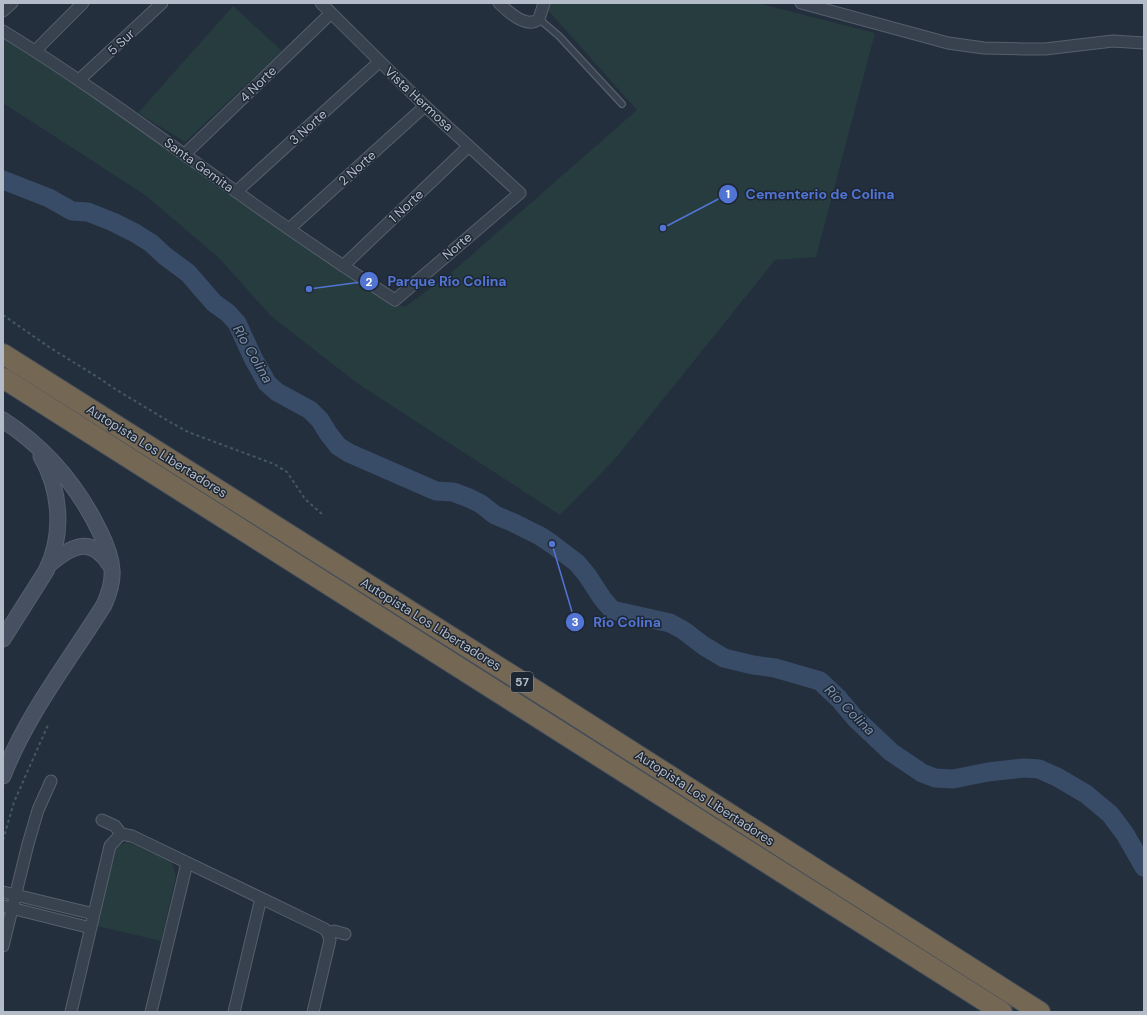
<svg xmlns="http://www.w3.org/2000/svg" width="1147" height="1015" viewBox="0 0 1147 1015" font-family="'DM Sans',sans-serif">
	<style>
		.green { fill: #263c3f }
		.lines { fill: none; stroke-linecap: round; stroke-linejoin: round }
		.river { stroke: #394c67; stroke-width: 19 }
		.lane-casing { stroke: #565f6c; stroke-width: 8 }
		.street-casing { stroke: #565f6c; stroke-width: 13 }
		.secondary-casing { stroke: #565f6c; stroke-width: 17 }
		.highway-casing { stroke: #434c59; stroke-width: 22 }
		.path { stroke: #44595c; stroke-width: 2; stroke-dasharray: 3 3; stroke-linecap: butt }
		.lane { stroke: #38414e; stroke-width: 5.5 }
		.street { stroke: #38414e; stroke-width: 11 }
		.secondary { stroke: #465061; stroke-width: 15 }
		.highway { stroke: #746855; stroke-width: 20 }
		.labels { text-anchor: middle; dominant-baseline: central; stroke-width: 3; stroke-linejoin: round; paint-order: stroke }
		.shield { fill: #1d2633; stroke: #878f9c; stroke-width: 1 }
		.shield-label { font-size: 12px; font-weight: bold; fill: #b4bcc9 }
		.street-label { font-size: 13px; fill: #b4bcc9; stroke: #1d2633 }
		.water-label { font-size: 14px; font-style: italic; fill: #7c92b1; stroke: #1d2633 }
		.leader { fill: none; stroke: #5274d3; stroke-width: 1.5 }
		.callout-dot { fill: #5274d3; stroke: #1d2633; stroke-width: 1.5 }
		.mark-label { font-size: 12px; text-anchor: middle; font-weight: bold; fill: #fff }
		.callout-label { font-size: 14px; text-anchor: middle; font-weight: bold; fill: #5274d3; stroke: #1d2633; stroke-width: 3; stroke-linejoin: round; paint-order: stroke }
	</style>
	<rect width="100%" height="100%" fill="#242f3e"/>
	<path class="green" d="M 552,3 L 757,3 L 875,33 L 816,257 L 775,260 L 615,459 L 560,515 L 357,383 L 271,316 L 218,257 L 145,195 L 3,103 L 3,35 L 35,54 L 394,304 L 405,307 L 451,273 L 637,110 L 546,8 Z
		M 233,6 L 282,51 L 185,142 L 138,113 Z
		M 128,842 L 171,861 L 176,876 L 161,941 L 97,926 L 114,851 L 119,845 Z"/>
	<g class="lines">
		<path class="river" d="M 3,180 L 49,198 L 72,211 L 88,212 L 113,222 L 135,233 L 151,243 L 165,256 L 188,273 L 214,303 L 228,313 L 237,323 L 253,358 L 267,383 L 277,392 L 310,410 L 320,420 L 328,433 L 338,446 L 349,453 L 436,491 L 453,492 L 469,498 L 481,504 L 495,515 L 514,523 L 540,536 L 552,544 L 577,563 L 587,575 L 602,598 L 612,610 L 670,623 L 683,630 L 704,646 L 724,658 L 753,665 L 775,668 L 820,681 L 839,699 L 855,718 L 891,752 L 922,773 L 935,778 L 953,779 L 988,772 L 1024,768 L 1039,769 L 1057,777 L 1086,794 L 1110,814 L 1125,834 L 1144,867"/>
		<defs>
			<path id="lane" d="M 539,19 L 559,36 L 622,104"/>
			<path id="street" d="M 499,3 C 508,12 527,29 539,19 L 544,3
				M 801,3 L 948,43 L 984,48 L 1024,49 L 1045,49 L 1113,41 L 1144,43
				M 3,11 L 12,3
				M 3,31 C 102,92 194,163 289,229 C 324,253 359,277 395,300 L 520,193 L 425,106 L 321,3
				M 35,51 L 83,3
				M 79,80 L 162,3
				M 185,154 L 331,13
				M 236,192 L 379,62
				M 289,229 L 425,106
				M 343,266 L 469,146
				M 102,820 L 115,826 L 121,834 L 132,836 L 325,929 L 328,934 L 330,940 L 313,1012
				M 3,892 L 94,914
				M 3,906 L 91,928
				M 328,934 L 334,931 L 345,934
				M 3,946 L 28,844 L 38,810 L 51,781
				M 71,1012 L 110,846 L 121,834
				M 151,1012 L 187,863
				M 234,1012 L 261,898"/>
			<path id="secondary" d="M 3,420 C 46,448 78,486 100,532 C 106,544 111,556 112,570 C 113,582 109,594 104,605 C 69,661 27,714 3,776
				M 51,563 C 73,545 92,536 110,565
				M 3,639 L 46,571 C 64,535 61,491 41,456"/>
			<path id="highway" d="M 3,354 L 554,702 L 1040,1012
				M 3,378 L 1002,1012"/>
		</defs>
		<use href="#lane" class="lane-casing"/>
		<use href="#street" class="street-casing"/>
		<use href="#secondary" class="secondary-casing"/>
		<use href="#highway" class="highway-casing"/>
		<path class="path" d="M 3,315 L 49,347 L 99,378 L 115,389 L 170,422 L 188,432 L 274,464 L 287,472 L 305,499 L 322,514
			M 3,840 L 14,802 L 48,725"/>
		<use href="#lane" class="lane"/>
		<use href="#street" class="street"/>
		<use href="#secondary" class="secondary"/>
		<use href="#highway" class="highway"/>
	</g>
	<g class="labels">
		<rect class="shield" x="511" y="672" width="22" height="20" rx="3"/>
		<g class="shield-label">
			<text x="522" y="682">57</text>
		</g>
		<g class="street-label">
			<text transform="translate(121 42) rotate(-43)">5 Sur</text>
			<text transform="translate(258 84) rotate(-44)">4 Norte</text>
			<text transform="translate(419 99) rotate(43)">Vista Hermosa</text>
			<text transform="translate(308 127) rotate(-42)">3 Norte</text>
			<text transform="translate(199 165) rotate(36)">Santa Gemita</text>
			<text transform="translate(357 168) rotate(-42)">2 Norte</text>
			<text transform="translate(406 206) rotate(-43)">1 Norte</text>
			<text transform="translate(457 246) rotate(-41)">Norte</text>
			<text transform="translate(157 451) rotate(32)">Autopista Los Libertadores</text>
			<text transform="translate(431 624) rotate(32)">Autopista Los Libertadores</text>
			<text transform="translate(705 798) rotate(33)">Autopista Los Libertadores</text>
		</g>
		<g class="water-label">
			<text transform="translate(253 354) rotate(60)">Río Colina</text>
			<text transform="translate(850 710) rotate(45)">Río Colina</text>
		</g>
	</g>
	<path class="leader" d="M663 228L728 194M309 289L369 281M552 544L575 622"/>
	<g class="callout-dot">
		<circle cx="663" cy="228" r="4"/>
		<circle cx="309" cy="289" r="4"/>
		<circle cx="552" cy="544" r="4"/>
		<circle cx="728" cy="194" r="10"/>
		<circle cx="369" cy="281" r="10"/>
		<circle cx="575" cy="622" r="10"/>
	</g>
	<g class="mark-label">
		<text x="728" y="198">1</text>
		<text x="369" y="286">2</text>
		<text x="575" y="626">3</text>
	</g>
	<g class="callout-label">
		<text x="820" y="199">Cementerio de Colina</text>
		<text x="447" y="286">Parque Río Colina</text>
		<text x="627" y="627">Río Colina</text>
	</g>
	<rect width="1147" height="1015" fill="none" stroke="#b4bcc9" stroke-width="8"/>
</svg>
